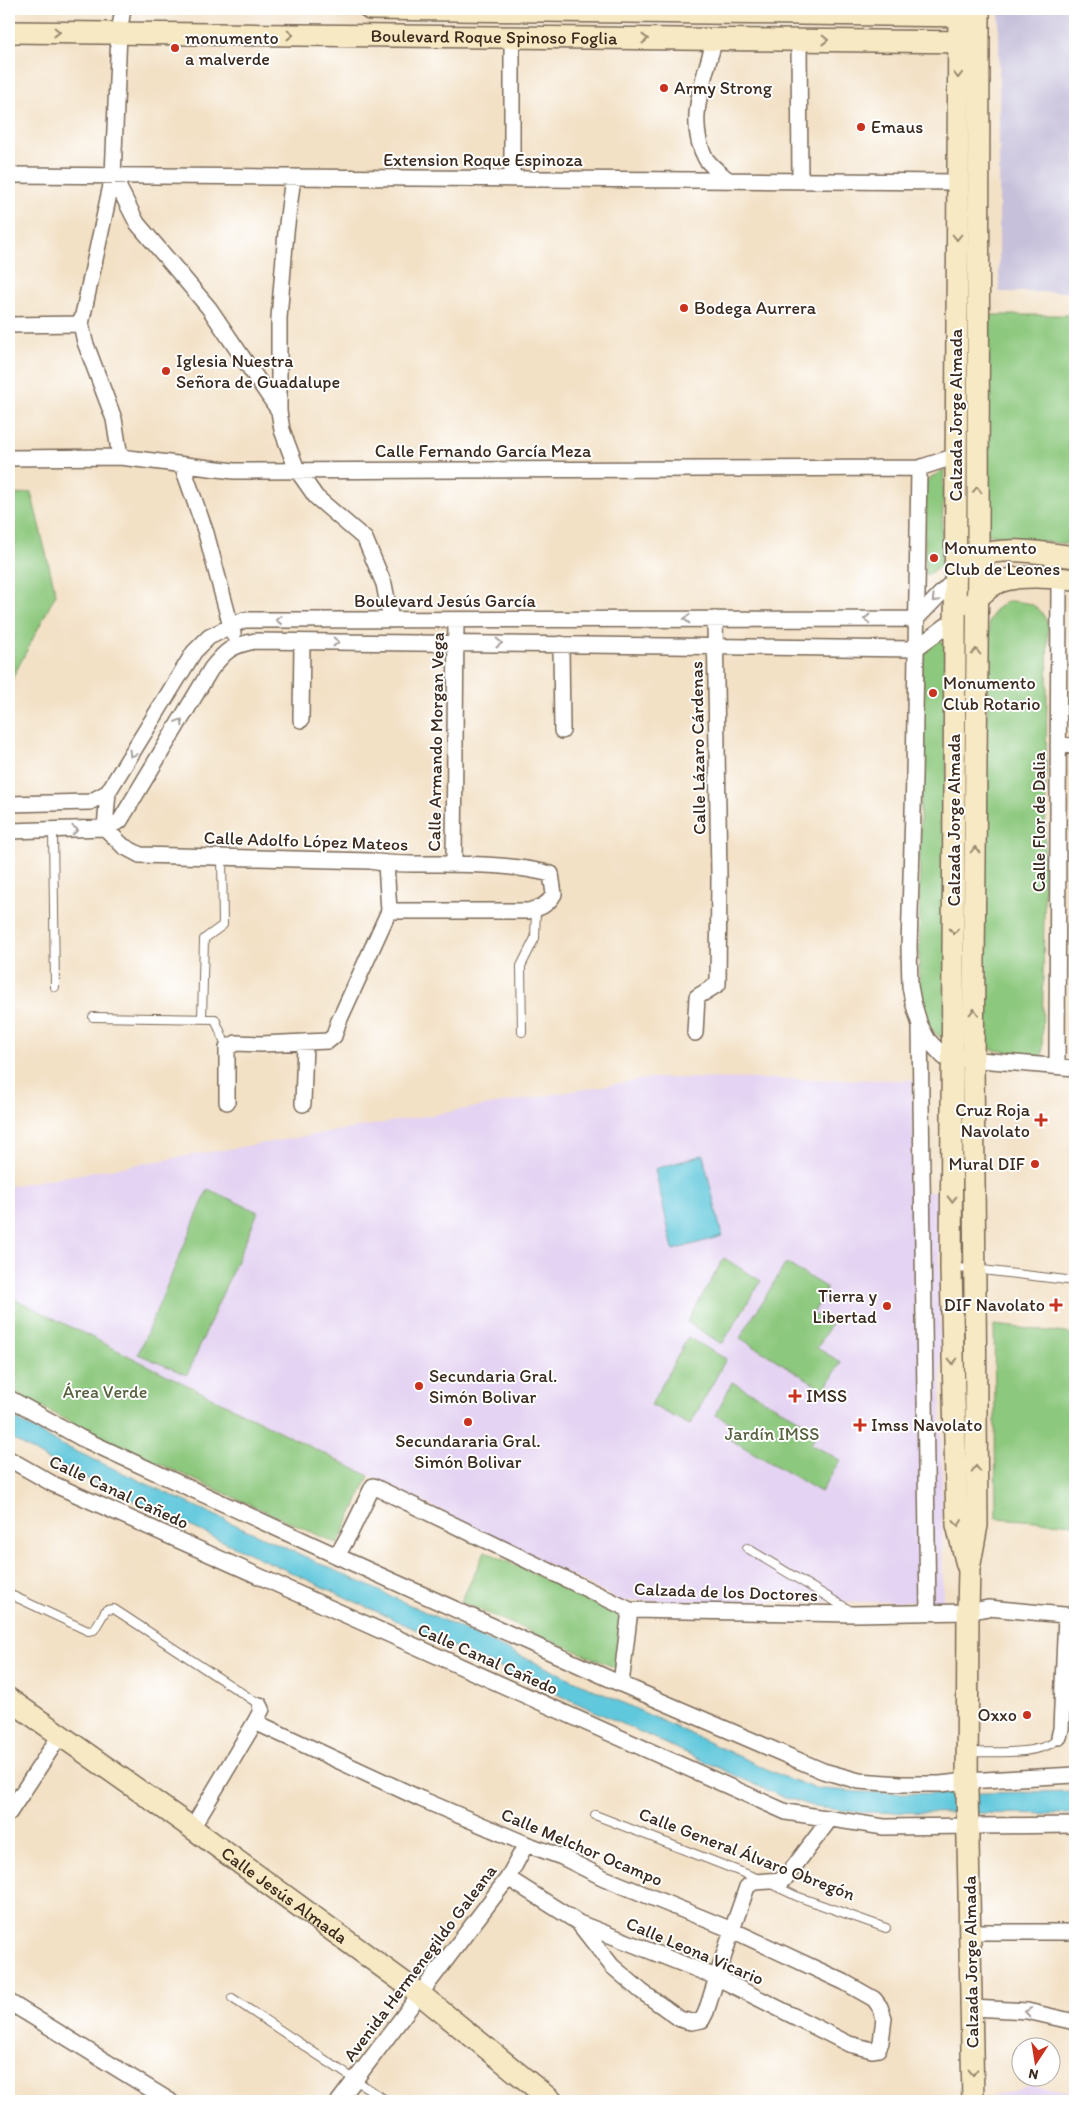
<svg xmlns="http://www.w3.org/2000/svg" width="1084" height="2110" viewBox="0 0 1084 2110" font-family="Itim,sans-serif">
	<style>
		.built { fill: #e4d3f2 }
		.industrial { fill: #c6c0da }
		.green { fill: #8cc87d; stroke: #64794e }
		.water { fill: #60c8dc; stroke: #4e797d }
		.lines { fill: none; stroke-linecap: round; stroke-linejoin: round }
		.lane-casing { stroke: #7b6a59; stroke-width: 10 }
		.street-casing { stroke: #7b6a59; stroke-width: 18 }
		.secondary-casing { stroke: #7b6a59; stroke-width: 24 }
		.lane { stroke: #fff; stroke-width: 8 }
		.street { stroke: #fff; stroke-width: 15 }
		.secondary { stroke: #f7e9c3; stroke-width: 21 }
		.oneway { stroke: #998a70 }
		.oneway2 { stroke: #a79f9a }
		.poi-dot { fill: #c8321e; stroke: #fff; stroke-width: 2 }
		.labels { text-anchor: middle; dominant-baseline: central; stroke-width: 4; stroke-linejoin: round; paint-order: stroke }
		.street-label { font-size: 18px; fill: #3b2a1e; stroke: #fff }
		.poi-label { font-size: 18px; fill: #3b2a1e; stroke: #fff; text-anchor: start }
		.park-label { font-size: 18px; fill: #57613f; stroke: #fff }
	</style>
	<rect width="100%" height="100%" fill="#fff"/>
	<filter id="ink" filterUnits="userSpaceOnUse"><feTurbulence type="fractalNoise" baseFrequency=".02" numOctaves="2"/><feDisplacementMap in="SourceGraphic" scale="10" xChannelSelector="R" yChannelSelector="G"/><feConvolveMatrix kernelMatrix="1 2 1 2 8 2 1 2 1" color-interpolation-filters="sRGB"/></filter>
	<filter id="wash" filterUnits="userSpaceOnUse"><feTurbulence type="fractalNoise" baseFrequency=".0096" numOctaves="4" result="noise"/><feDisplacementMap in="SourceGraphic" scale="20" xChannelSelector="R" yChannelSelector="G"/><feGaussianBlur stdDeviation="1.12" result="paint"/><feColorMatrix in="noise" values="0 0 0 0 0 0 0 0 0 0 0 0 0 0 0 0 0 1.4 0 .05"/><feComposite in="paint" operator="in"/></filter>
	<g filter="url(#wash)">
		<rect width="100%" height="100%" fill="#f3e1c6"/>
		<path class="built" d="M 651,1078 L 913,1080 L 914,1192 L 939,1192 L 943,1602 L 621,1601 L 9,1296 L 9,1186 Z
			M 1032,2086 L 1075,2092 L 1075,2101 L 993,2101 L 993,2096 Z"/>
		<path class="industrial" d="M 999,9 L 1075,9 L 1075,292 L 999,292 Z"/>
		<path class="green" d="M 987,315 L 1075,315 L 1075,545 L 983,534 Z
			M 944,469 L 941,566 L 927,575 L 925,574 L 924,483 Z
			M 31,492 L 56,594 L 10,683 L 9,707 L 9,496 Z
			M 1007,601 C 1029,602 1040,603 1048,625 L 1042,1057 L 980,1048 L 989,622 L 995,610 Z
			M 939,637 L 945,646 L 949,1040 C 925,1035 923,1009 919,989 L 921,670 L 925,648 Z
			M 208,1189 L 258,1212 L 187,1375 L 138,1354 Z
			M 724,1258 L 761,1281 L 722,1344 L 687,1322 Z
			M 786,1263 L 827,1288 L 813,1314 L 831,1324 L 817,1348 L 841,1362 L 825,1390 L 740,1338 Z
			M 9,1296 L 369,1476 L 338,1544 L 86,1431 L 9,1389 Z
			M 994,1325 L 1075,1334 L 1075,1524 L 996,1518 Z
			M 688,1337 L 726,1359 L 690,1425 L 651,1405 Z
			M 732,1382 L 818,1430 L 811,1444 L 840,1460 L 821,1492 L 726,1437 L 733,1424 L 716,1415 Z
			M 485,1551 L 617,1613 L 622,1625 L 616,1668 L 461,1602 Z"/>
		<path class="water" d="M 703,1155 L 722,1236 L 673,1250 L 655,1169 Z
			M 9,1415 L 60,1444 L 784,1777 L 814,1788 L 859,1792 L 941,1794 L 1075,1791 L 1075,1814 L 857,1812 L 815,1807 L 778,1795 L 54,1464 L 9,1437 Z"/>
	</g>
	<g filter="url(#ink)">
		<g class="lines">
			<defs>
				<path id="lane" d="M 53,831 L 55,987
					M 93,1017 L 215,1019 L 227,1048
					M 202,1019 L 204,939 L 223,925 L 222,857
					M 522,1032 L 521,966 L 535,938 L 536,909
					M 953,1268 L 974,1269 L 1075,1281
					M 747,1548 L 851,1611
					M 9,1594 L 88,1631 L 94,1630 L 106,1610 L 114,1609 L 260,1705
					M 969,1752 C 991,1752 1045,1756 1059,1737
					M 595,1815 L 759,1879
					M 771,1884 L 796,1896 L 886,1928
					M 232,1998 L 387,2101"/>
				<path id="street" d="M 512,38 L 512,179
					M 715,39 C 705,76 685,122 706,159 C 711,166 721,174 728,180
					M 799,40 L 800,181
					M 9,175 L 958,182
					M 113,176 L 137,223 L 209,308 L 279,411
					M 293,177 L 286,232 L 279,318 L 279,411 L 282,430 L 297,470 L 316,497 L 365,539 L 384,584 L 391,620
					M 9,325 L 81,324
					M 120,457 L 114,419 L 85,342 L 81,324 L 113,176 L 119,33 L 123,9
					M 9,458 L 120,457 L 234,471 L 919,468 L 956,456
					M 182,465 L 206,533 L 233,634
					M 919,468 L 914,777 L 909,947 L 910,986 L 913,1002 L 920,1025 L 928,1040 L 944,1057 L 1075,1068
					M 561,644 L 562,731
					M 301,720 L 302,642
					M 1058,745 L 1075,746
					M 108,792 L 105,828 L 123,846 L 140,855 L 370,861 C 393,865 416,864 439,864 C 477,864 515,865 551,874 L 554,894 C 548,905 540,908 528,911 L 389,911
					M 9,804 L 90,802 L 108,792 L 194,652 L 209,637 L 244,620 L 916,619 L 955,579
					M 9,831 L 105,828 L 120,821 L 211,669 C 226,650 231,646 255,641 L 915,649 L 954,620
					M 454,864 L 456,620
					M 920,1027 L 928,1613
					M 695,1033 L 697,997 L 718,984 L 719,877 L 715,619
					M 1057,1066 L 1059,578
					M 227,1102 L 227,1048 L 236,1043 L 261,1044 L 328,1041 L 334,1036 L 338,1023 L 389,911 L 386,864
					M 303,1104 L 305,1042
					M 9,1398 L 81,1438 L 337,1556 L 621,1684 L 823,1771 L 859,1781 L 901,1784 L 940,1784 L 967,1781 L 1075,1775
					M 9,1459 L 53,1484 L 786,1812 L 884,1827 L 1075,1825
					M 337,1556 L 351,1531 L 373,1486 L 630,1610 L 854,1614 L 968,1612 L 988,1608 L 1075,1616
					M 621,1684 L 630,1610
					M 255,1722 L 421,1799 L 526,1844 L 562,1857 L 604,1878 L 732,1930 L 844,1982 L 874,1999 L 880,2007 L 884,2018 L 881,2042 L 878,2049 L 872,2050 L 849,2044 L 716,1977 L 579,1923 L 508,1878
					M 1059,1737 L 1061,1729 L 1066,1616
					M 9,1813 L 61,1734
					M 192,1828 L 255,1722 L 262,1709 L 260,1705
					M 580,1925 L 612,1966 L 641,1991 L 680,2019 L 691,2022 L 702,2020 L 706,2012 L 732,1930 L 747,1887 L 754,1882 L 784,1880 L 830,1819
					M 970,1932 L 1075,1932
					M 9,2002 L 170,2101
					M 972,2008 L 1027,2011 L 1075,2022
					M 339,2101 L 508,1878 L 526,1844"/>
				<g id="secondary">
					<path d="M 370,9 L 973,16"/>
					<path d="M 959,9 L 951,1268 L 957,1525 L 967,1565"/>
					<path id="s1" d="M 9,32 L 973,42"/>
					<path d="M 968,566 C 972,562 975,558 980,556 C 1005,545 1048,554 1075,557"/>
					<path d="M 971,604 C 978,598 986,589 995,584 C 1013,574 1054,577 1075,580"/>
					<path id="s2" d="M 9,1699 L 192,1828 L 421,1995 L 552,2101"/>
					<path d="M 973,2101 L 967,1790 L 968,1612 L 969,1569 L 977,1525 L 973,1061 L 978,556 L 979,9"/>
				</g>
			</defs>
			<use href="#lane" class="lane-casing"/>
			<use href="#street" class="street-casing"/>
			<use href="#secondary" class="secondary-casing"/>
			<use href="#lane" class="lane"/>
			<use href="#street" class="street"/>
			<use href="#secondary" class="secondary"/>
		</g>
		<defs><path id="oneway-chevron" d="M-2-3.5L2.5 0L-2 3.5" fill="none" stroke-width="1.6" stroke-linecap="round" stroke-linejoin="round" transform="scale(1.25)"/></defs>
		<g class="oneway">
			<use href="#oneway-chevron" transform="translate(57 32) rotate(1)"/>
			<use href="#oneway-chevron" transform="translate(290 35) rotate(1)"/>
			<use href="#oneway-chevron" transform="translate(645 39)"/>
			<use href="#oneway-chevron" transform="translate(825 40) rotate(1)"/>
			<use href="#oneway-chevron" transform="translate(958 75) rotate(90)"/>
			<use href="#oneway-chevron" transform="translate(957 237) rotate(90)"/>
			<use href="#oneway-chevron" transform="translate(977 490) rotate(-90)"/>
			<use href="#oneway-chevron" transform="translate(976 652) rotate(-90)"/>
			<use href="#oneway-chevron" transform="translate(975 850) rotate(-90)"/>
			<use href="#oneway-chevron" transform="translate(954 931) rotate(90)"/>
			<use href="#oneway-chevron" transform="translate(974 1012) rotate(-89)"/>
			<use href="#oneway-chevron" transform="translate(952 1199) rotate(91)"/>
			<use href="#oneway-chevron" transform="translate(953 1361) rotate(89)"/>
			<use href="#oneway-chevron" transform="translate(976 1469) rotate(-91)"/>
			<use href="#oneway-chevron" transform="translate(958 1523) rotate(83)"/>
			<use href="#oneway-chevron" transform="translate(973 2072) rotate(89)"/>
		</g>
		<g class="oneway2">
			<use href="#oneway-chevron" transform="translate(935 599) rotate(134)"/>
			<use href="#oneway-chevron" transform="translate(687 619) rotate(180)"/>
			<use href="#oneway-chevron" transform="translate(867 619) rotate(-180)"/>
			<use href="#oneway-chevron" transform="translate(279 620) rotate(180)"/>
			<use href="#oneway-chevron" transform="translate(336 642) rotate(1)"/>
			<use href="#oneway-chevron" transform="translate(499 643) rotate(1)"/>
			<use href="#oneway-chevron" transform="translate(180 722) rotate(-59)"/>
			<use href="#oneway-chevron" transform="translate(132 754) rotate(121)"/>
			<use href="#oneway-chevron" transform="translate(75 830) rotate(-3)"/>
			<use href="#oneway-chevron" transform="translate(1028 2012) rotate(-172)"/>
		</g>
	</g>
	<g class="poi-dot">
		<circle cx="175" cy="48" r="5"/>
		<circle cx="664" cy="88" r="5"/>
		<circle cx="861" cy="127" r="5"/>
		<circle cx="684" cy="308" r="5"/>
		<circle cx="166" cy="371" r="5"/>
		<circle cx="934" cy="558" r="5"/>
		<circle cx="933" cy="693" r="5"/>
		<path d="M1038.5 1112.5h5v5h5v5h-5v5h-5v-5h-5v-5h5z"/>
		<circle cx="1035" cy="1164" r="5"/>
		<path d="M1053.5 1297.5h5v5h5v5h-5v5h-5v-5h-5v-5h5z"/>
		<circle cx="887" cy="1306" r="5"/>
		<circle cx="419" cy="1386" r="5"/>
		<path d="M792.5 1388.5h5v5h5v5h-5v5h-5v-5h-5v-5h5z"/>
		<circle cx="468" cy="1422" r="5"/>
		<path d="M857.5 1417.5h5v5h5v5h-5v5h-5v-5h-5v-5h5z"/>
		<circle cx="1027" cy="1715" r="5"/>
	</g>
	<g class="labels">
		<g class="street-label">
			<text stroke="none"><textPath href="#s1" startOffset="485">Boulevard Roque Spinoso Foglia</textPath></text>
			<text x="483" y="160">Extension Roque Espinoza</text>
			<text transform="translate(956 415) rotate(-90)">Calzada Jorge Almada</text>
			<text x="483" y="451">Calle Fernando García Meza</text>
			<text x="445" y="601">Boulevard Jesús García</text>
			<text transform="translate(436 742) rotate(-89)">Calle Armando Morgan Vega</text>
			<text transform="translate(698 748) rotate(-91)">Calle Lázaro Cárdenas</text>
			<text transform="translate(954 820) rotate(-90)">Calzada Jorge Almada</text>
			<text transform="translate(1039 822) rotate(-90)">Calle Flor de Dalia</text>
			<text transform="translate(306 841) rotate(2)">Calle Adolfo López Mateos</text>
			<text transform="translate(119 1492) rotate(25)">Calle Canal Cañedo</text>
			<text transform="translate(726 1592) rotate(2)">Calzada de los Doctores</text>
			<text transform="translate(488 1659) rotate(24)">Calle Canal Cañedo</text>
			<text transform="translate(582 1847) rotate(23)">Calle Melchor Ocampo</text>
			<text transform="translate(747 1854) rotate(21)">Calle General Álvaro Obregón</text>
			<text stroke="none"><textPath href="#s2" startOffset="338">Calle Jesús Almada</textPath></text>
			<text transform="translate(695 1951) rotate(23)">Calle Leona Vicario</text>
			<text transform="translate(971 1962) rotate(-91)">Calzada Jorge Almada</text>
			<text transform="translate(420 1963) rotate(-53)">Avenida Hermenegildo Galeana</text>
		</g>
		<g class="poi-label">
			<text x="185" y="38">monumento<tspan x="185" dy="21">a malverde</tspan></text>
			<text x="674" y="88">Army Strong</text>
			<text x="871" y="127">Emaus</text>
			<text x="694" y="308">Bodega Aurrera</text>
			<text x="176" y="361">Iglesia Nuestra<tspan x="176" dy="21">Señora de Guadalupe</tspan></text>
			<text x="944" y="548">Monumento<tspan x="944" dy="21">Club de Leones</tspan></text>
			<text x="943" y="683">Monumento<tspan x="943" dy="21">Club Rotario</tspan></text>
			<text x="1030" y="1110" text-anchor="end">Cruz Roja<tspan x="1030" dy="21">Navolato</tspan></text>
			<text x="1025" y="1164" text-anchor="end">Mural DIF</text>
			<text x="877" y="1296" text-anchor="end">Tierra y<tspan x="877" dy="21">Libertad</tspan></text>
			<text x="1045" y="1305" text-anchor="end">DIF Navolato</text>
			<text x="429" y="1376">Secundaria Gral.<tspan x="429" dy="21">Simón Bolivar</tspan></text>
			<text x="806" y="1396">IMSS</text>
			<text x="871" y="1425">Imss Navolato</text>
			<text x="468" y="1441" text-anchor="middle">Secundararia Gral.<tspan x="468" dy="21">Simón Bolivar</tspan></text>
			<text x="1017" y="1715" text-anchor="end">Oxxo</text>
		</g>
		<g class="park-label">
			<text x="105" y="1392">Área Verde</text>
			<text x="772" y="1434">Jardín IMSS</text>
		</g>
	</g>
	<rect width="1084" height="2110" fill="none" stroke="#fff" stroke-width="30"/>
	<g transform="translate(1036 2062) rotate(192)"><circle r="24" fill="#ffffff" stroke="#b1aaa5"/>
	<path d="M0-4L9 19L0 12L-9 19Z" fill="#c8321e"/>
	<text y="-8" font-size="14" font-weight="bold" text-anchor="middle" fill="#3b2a1e">N</text>
	</g>
</svg>
